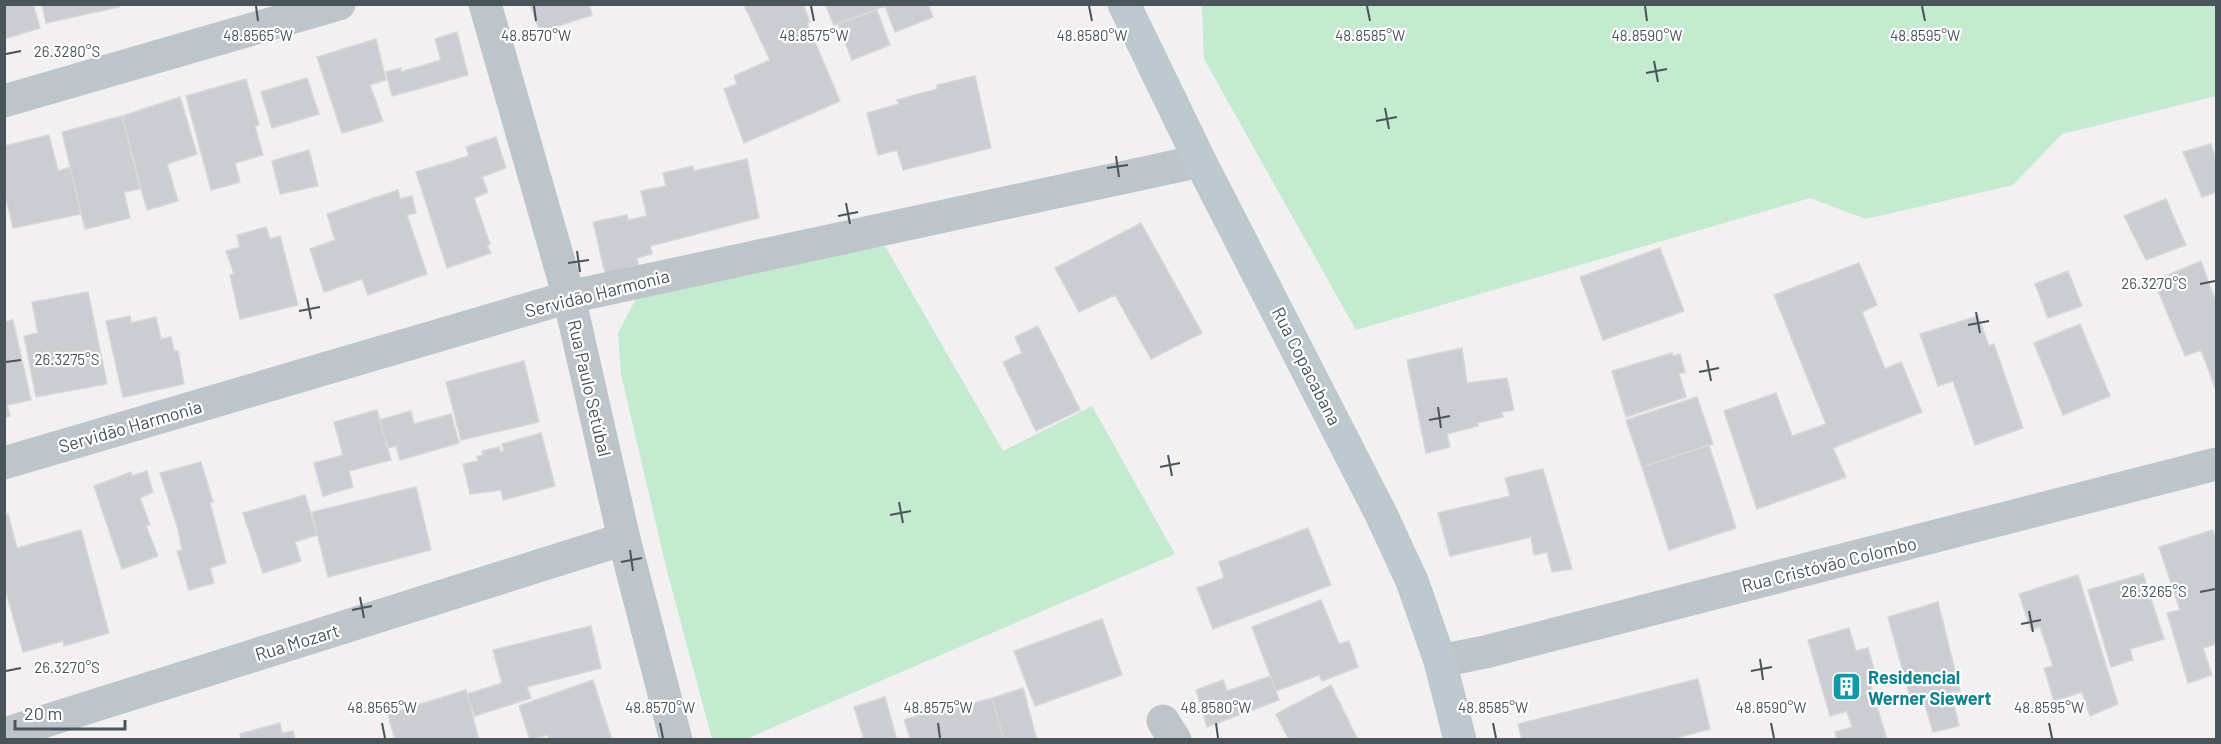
<svg xmlns="http://www.w3.org/2000/svg" width="2221" height="744" viewBox="0 0 2221 744" font-family="Barlow,sans-serif">
	<style>
		.green { fill: #c4ead0 }
		.building { fill: #cbcdd2; stroke: #d5d7da; stroke-width: 1.5 }
		.lines { fill: none; stroke-linecap: round; stroke-linejoin: round }
		.minor { stroke: #bdc5cb; stroke-width: 33 }
		.secondary { stroke: #bec8cf; stroke-width: 33 }
		.ticks { fill: none; stroke: #4a545b; stroke-width: 2 }
		.labels { text-anchor: middle; dominant-baseline: central; stroke-width: 4.5; stroke-linejoin: round; paint-order: stroke }
		.street-label { font-size: 18px; fill: #4a545b; stroke: #fff }
		.culture-label { font-size: 18px; font-weight: bold; fill: #0d838f; stroke: #fff; text-anchor: start }
		.ticks-label { font-size: 15px; text-anchor: middle; fill: #4a545b; stroke: #fff; stroke-width: 4.5; stroke-linejoin: round; paint-order: stroke }
	</style>
	<rect width="100%" height="100%" fill="#f2f0f0"/>
	<path class="green" d="M 1202,5 L 2216,5 L 2216,96 L 2062,134 L 2013,185 L 1866,219 L 1810,198 L 1356,330 L 1204,59 Z
		M 885,246 L 1003,451 L 1092,406 L 1175,554 L 746,739 L 712,739 L 666,567 L 621,374 L 618,333 L 638,295 Z"/>
	<path class="building" d="M 4,4 L 33,4 L 40,28 L 4,39 Z
		M 42,4 L 118,4 L 119,7 L 46,23 Z
		M 530,4 L 589,4 L 592,15 L 540,32 Z
		M 751,4 L 803,4 L 810,22 L 807,23 L 840,101 L 744,143 L 724,89 L 737,84 L 734,76 L 770,60 L 745,7 Z
		M 825,4 L 928,4 L 933,17 L 895,32 L 885,6 L 834,25 Z
		M 877,10 L 890,45 L 852,60 L 838,24 Z
		M 457,32 L 468,75 L 392,96 L 386,72 L 401,68 L 401,72 L 441,60 L 435,39 Z
		M 376,39 L 386,80 L 370,85 L 383,121 L 342,133 L 317,57 Z
		M 975,76 L 991,148 L 903,170 L 897,150 L 878,155 L 867,113 L 899,104 L 897,100 L 937,89 L 937,85 Z
		M 307,78 L 319,114 L 272,128 L 261,92 Z
		M 246,79 L 259,125 L 255,126 L 263,155 L 235,163 L 240,182 L 211,190 L 186,96 Z
		M 180,97 L 197,154 L 167,164 L 178,201 L 147,210 L 122,116 Z
		M 122,116 L 140,189 L 124,192 L 130,218 L 85,229 L 62,132 Z
		M 49,135 L 58,171 L 70,167 L 81,214 L 13,228 L 4,189 L 4,146 Z
		M 496,137 L 506,168 L 482,177 L 488,192 L 474,198 L 490,244 L 487,245 L 491,253 L 447,268 L 416,172 L 469,156 L 466,147 Z
		M 2211,144 L 2216,160 L 2216,192 L 2202,197 L 2183,152 Z
		M 309,150 L 318,186 L 280,194 L 272,161 Z
		M 747,159 L 759,218 L 650,246 L 652,254 L 637,258 L 639,269 L 606,277 L 593,222 L 627,215 L 628,220 L 647,216 L 641,191 L 666,186 L 663,173 L 693,166 L 694,171 Z
		M 398,190 L 400,199 L 412,196 L 416,213 L 407,215 L 427,274 L 368,295 L 362,279 L 324,292 L 310,249 L 335,240 L 327,214 Z
		M 2166,199 L 2186,245 L 2146,260 L 2124,216 Z
		M 1141,223 L 1202,333 L 1151,359 L 1115,295 L 1079,312 L 1055,268 Z
		M 266,227 L 270,239 L 280,236 L 298,305 L 240,319 L 230,275 L 234,274 L 226,251 L 240,247 L 237,235 Z
		M 1660,248 L 1684,311 L 1603,340 L 1580,277 Z
		M 2201,261 L 2214,297 L 2216,296 L 2216,390 L 2201,350 L 2185,356 L 2154,281 Z
		M 1859,263 L 1877,305 L 1862,312 L 1885,369 L 1901,362 L 1922,412 L 1833,448 L 1846,477 L 1757,509 L 1724,411 L 1776,393 L 1792,436 L 1826,424 L 1774,295 Z
		M 2068,271 L 2082,306 L 2048,318 L 2035,284 Z
		M 88,292 L 107,384 L 36,397 L 24,336 L 38,333 L 32,302 Z
		M 130,316 L 131,323 L 156,317 L 161,339 L 171,337 L 174,351 L 178,351 L 184,384 L 123,397 L 106,321 Z
		M 1978,316 L 1989,346 L 1994,344 L 2023,428 L 1975,445 L 1953,381 L 1938,386 L 1920,334 Z
		M 13,320 L 31,400 L 7,405 L 10,416 L 4,418 L 4,322 Z
		M 2080,324 L 2110,396 L 2063,415 L 2034,343 Z
		M 1038,326 L 1080,410 L 1036,431 L 1003,362 L 1022,353 L 1015,337 Z
		M 1462,348 L 1467,383 L 1507,378 L 1514,410 L 1502,412 L 1503,417 L 1477,423 L 1478,426 L 1447,434 L 1450,447 L 1426,453 L 1407,360 Z
		M 1672,353 L 1673,356 L 1680,354 L 1685,372 L 1679,374 L 1686,397 L 1626,417 L 1612,371 Z
		M 524,361 L 539,422 L 461,440 L 446,382 Z
		M 1697,397 L 1713,444 L 1642,467 L 1626,420 Z
		M 377,410 L 391,460 L 349,471 L 353,487 L 323,496 L 314,463 L 343,455 L 334,422 Z
		M 411,411 L 414,424 L 451,414 L 459,443 L 400,460 L 396,446 L 388,448 L 379,420 Z
		M 541,433 L 555,486 L 503,500 L 501,490 L 470,494 L 463,464 L 478,461 L 477,456 L 483,455 L 482,451 L 499,447 L 500,452 L 504,451 L 502,444 Z
		M 1709,445 L 1736,528 L 1669,550 L 1642,467 Z
		M 201,462 L 213,502 L 210,503 L 226,563 L 210,568 L 214,583 L 189,590 L 177,551 L 182,550 L 178,529 L 160,473 Z
		M 1543,469 L 1572,569 L 1552,572 L 1547,552 L 1534,555 L 1531,537 L 1450,556 L 1438,513 L 1510,496 L 1505,478 Z
		M 147,471 L 153,492 L 140,498 L 150,525 L 146,526 L 158,556 L 122,569 L 94,486 L 131,472 L 132,476 Z
		M 416,487 L 431,550 L 328,577 L 312,512 Z
		M 305,495 L 317,535 L 295,542 L 301,561 L 263,573 L 243,513 Z
		M 8,514 L 17,548 L 81,530 L 109,633 L 64,646 L 63,641 L 23,652 L 4,585 L 4,515 Z
		M 1308,528 L 1331,585 L 1213,629 L 1197,588 L 1224,578 L 1219,562 Z
		M 2213,530 L 2216,541 L 2216,644 L 2203,648 L 2212,675 L 2188,683 L 2167,613 L 2180,610 L 2159,547 Z
		M 2143,574 L 2164,639 L 2130,649 L 2133,660 L 2111,667 L 2088,590 Z
		M 2078,575 L 2118,704 L 2090,716 L 2082,692 L 2054,701 L 2044,668 L 2053,666 L 2040,627 L 2031,630 L 2019,594 Z
		M 1321,600 L 1339,644 L 1349,641 L 1358,667 L 1322,681 L 1319,675 L 1276,691 L 1252,627 Z
		M 1938,602 L 1960,691 L 1951,692 L 1959,726 L 1933,732 L 1924,701 L 1912,704 L 1888,617 Z
		M 1102,619 L 1122,675 L 1035,706 L 1014,651 Z
		M 591,626 L 601,668 L 527,687 L 531,698 L 475,716 L 467,694 L 502,683 L 493,650 Z
		M 1849,628 L 1856,651 L 1868,648 L 1876,677 L 1869,679 L 1887,740 L 1837,740 L 1835,732 L 1852,727 L 1847,711 L 1830,716 L 1808,640 Z
		M 1271,676 L 1279,700 L 1207,727 L 1196,690 L 1223,680 L 1227,691 Z
		M 1698,679 L 1710,729 L 1669,740 L 1522,740 L 1518,724 Z
		M 593,680 L 612,740 L 549,740 L 548,735 L 530,740 L 519,706 Z
		M 1331,685 L 1358,740 L 1289,740 L 1276,714 Z
		M 1023,688 L 1037,740 L 1004,740 L 992,698 Z
		M 466,690 L 479,740 L 395,740 L 388,714 Z
		M 885,697 L 897,740 L 862,740 L 863,736 L 854,707 Z
		M 992,698 L 1004,740 L 911,740 L 904,720 L 951,704 L 953,709 Z
		M 280,723 L 282,733 L 293,731 L 295,740 L 241,740 L 240,734 Z"/>
	<g class="lines">
		<path class="minor" d="M 485,4 L 569,297 L 624,539 L 676,740
			M 4,101 L 339,4
			M 4,463 L 569,297 L 1200,161
			M 1440,661 L 1485,652 L 2216,464
			M 1163,721 L 1175,740
			M 4,734 L 624,539"/>
		<path class="secondary" d="M 1124,4 L 1200,161 L 1381,514 L 1412,581 L 1440,661 L 1460,740"/>
	</g>
	<path class="ticks" d="M 256,6 L 258,21M 534,6 L 536,21M 811,6 L 814,21M 1089,6 L 1092,21M 1367,6 L 1370,21M 1645,6 L 1647,21M 1922,6 L 1925,21M 6,54 L 21,51M 1654,61 L 1658,82M 1646,73 L 1667,69M 1385,108 L 1389,129M 1376,121 L 1397,117M 1116,156 L 1119,177M 1107,168 L 1128,165M 846,203 L 850,224M 838,216 L 858,212M 577,251 L 580,272M 568,263 L 589,260M 2200,284 L 2215,281M 307,298 L 311,319M 299,311 L 320,307M 1976,312 L 1980,333M 1968,325 L 1989,321M 1707,360 L 1711,381M 6,362 L 21,360M 1699,372 L 1719,368M 1438,407 L 1441,428M 1429,420 L 1450,416M 1168,455 L 1172,476M 1160,467 L 1180,463M 899,502 L 903,523M 890,515 L 911,511M 630,550 L 633,571M 621,562 L 642,558M 2200,592 L 2215,589M 360,597 L 364,618M 352,610 L 372,606M 2029,611 L 2033,632M 2021,624 L 2041,620M 1760,659 L 1763,680M 6,671 L 21,668M 1751,671 L 1772,667M 382,723 L 385,738M 660,723 L 663,738M 938,723 L 940,738M 1216,723 L 1218,738M 1493,723 L 1496,738M 1771,723 L 1774,738M 2049,723 L 2052,738"/>
	<defs>
		<symbol id="building-square" viewBox="-11 -11 22 22"><rect x="-9" y="-9" width="18" height="18" rx="4" fill="#0f9aa8" stroke="#fff"/><path d="M-4-6H4V6H1V3H-1V6H-4ZM-2.5-4.3h1.7v1.8h-1.7ZM.8-4.3h1.7v1.8H.8ZM-2.5-1h1.7V.8h-1.7ZM.8-1h1.7V.8H.8Z" fill="#fff"/></symbol>
	</defs>
	<g fill-rule="evenodd">
		<use href="#building-square" x="1830" y="670" width="33" height="33"/>
	</g>
	<g class="labels">
		<g class="street-label">
			<text transform="translate(597 293) rotate(-14)">Servidão Harmonia</text>
			<text transform="translate(1307 366) rotate(63)">Rua Copacabana</text>
			<text transform="translate(590 388) rotate(77)">Rua Paulo Setúbal</text>
			<text transform="translate(130 426) rotate(-16)">Servidão Harmonia</text>
			<text transform="translate(1829 564) rotate(-14)">Rua Cristóvão Colombo</text>
			<text transform="translate(297 642) rotate(-17)">Rua Mozart</text>
		</g>
		<g class="culture-label">
			<text x="1868" y="677">Residencial<tspan x="1868" dy="21">Werner Siewert</tspan></text>
		</g>
	</g>
	<g class="ticks-label">
		<text x="258" y="41">48.8565°W</text>
		<text x="536" y="41">48.8570°W</text>
		<text x="814" y="41">48.8575°W</text>
		<text x="1092" y="41">48.8580°W</text>
		<text x="1370" y="41">48.8585°W</text>
		<text x="1647" y="41">48.8590°W</text>
		<text x="1925" y="41">48.8595°W</text>
		<text x="67" y="57">26.3280°S</text>
		<text x="2154" y="289">26.3270°S</text>
		<text x="67" y="365">26.3275°S</text>
		<text x="2154" y="597">26.3265°S</text>
		<text x="67" y="673">26.3270°S</text>
		<text x="382" y="713">48.8565°W</text>
		<text x="660" y="713">48.8570°W</text>
		<text x="938" y="713">48.8575°W</text>
		<text x="1216" y="713">48.8580°W</text>
		<text x="1493" y="713">48.8585°W</text>
		<text x="1771" y="713">48.8590°W</text>
		<text x="2049" y="713">48.8595°W</text>
	</g>
	<rect width="2221" height="744" fill="none" stroke="#4a545b" stroke-width="12"/>
	<path d="M15 720v9h110v-9" fill="none" stroke="#4a545b" stroke-width="3"/>
	<text x="24" y="720" font-size="18" fill="#4a545b" stroke="#ffffff" stroke-width="4.5" paint-order="stroke">20 m</text>
</svg>
